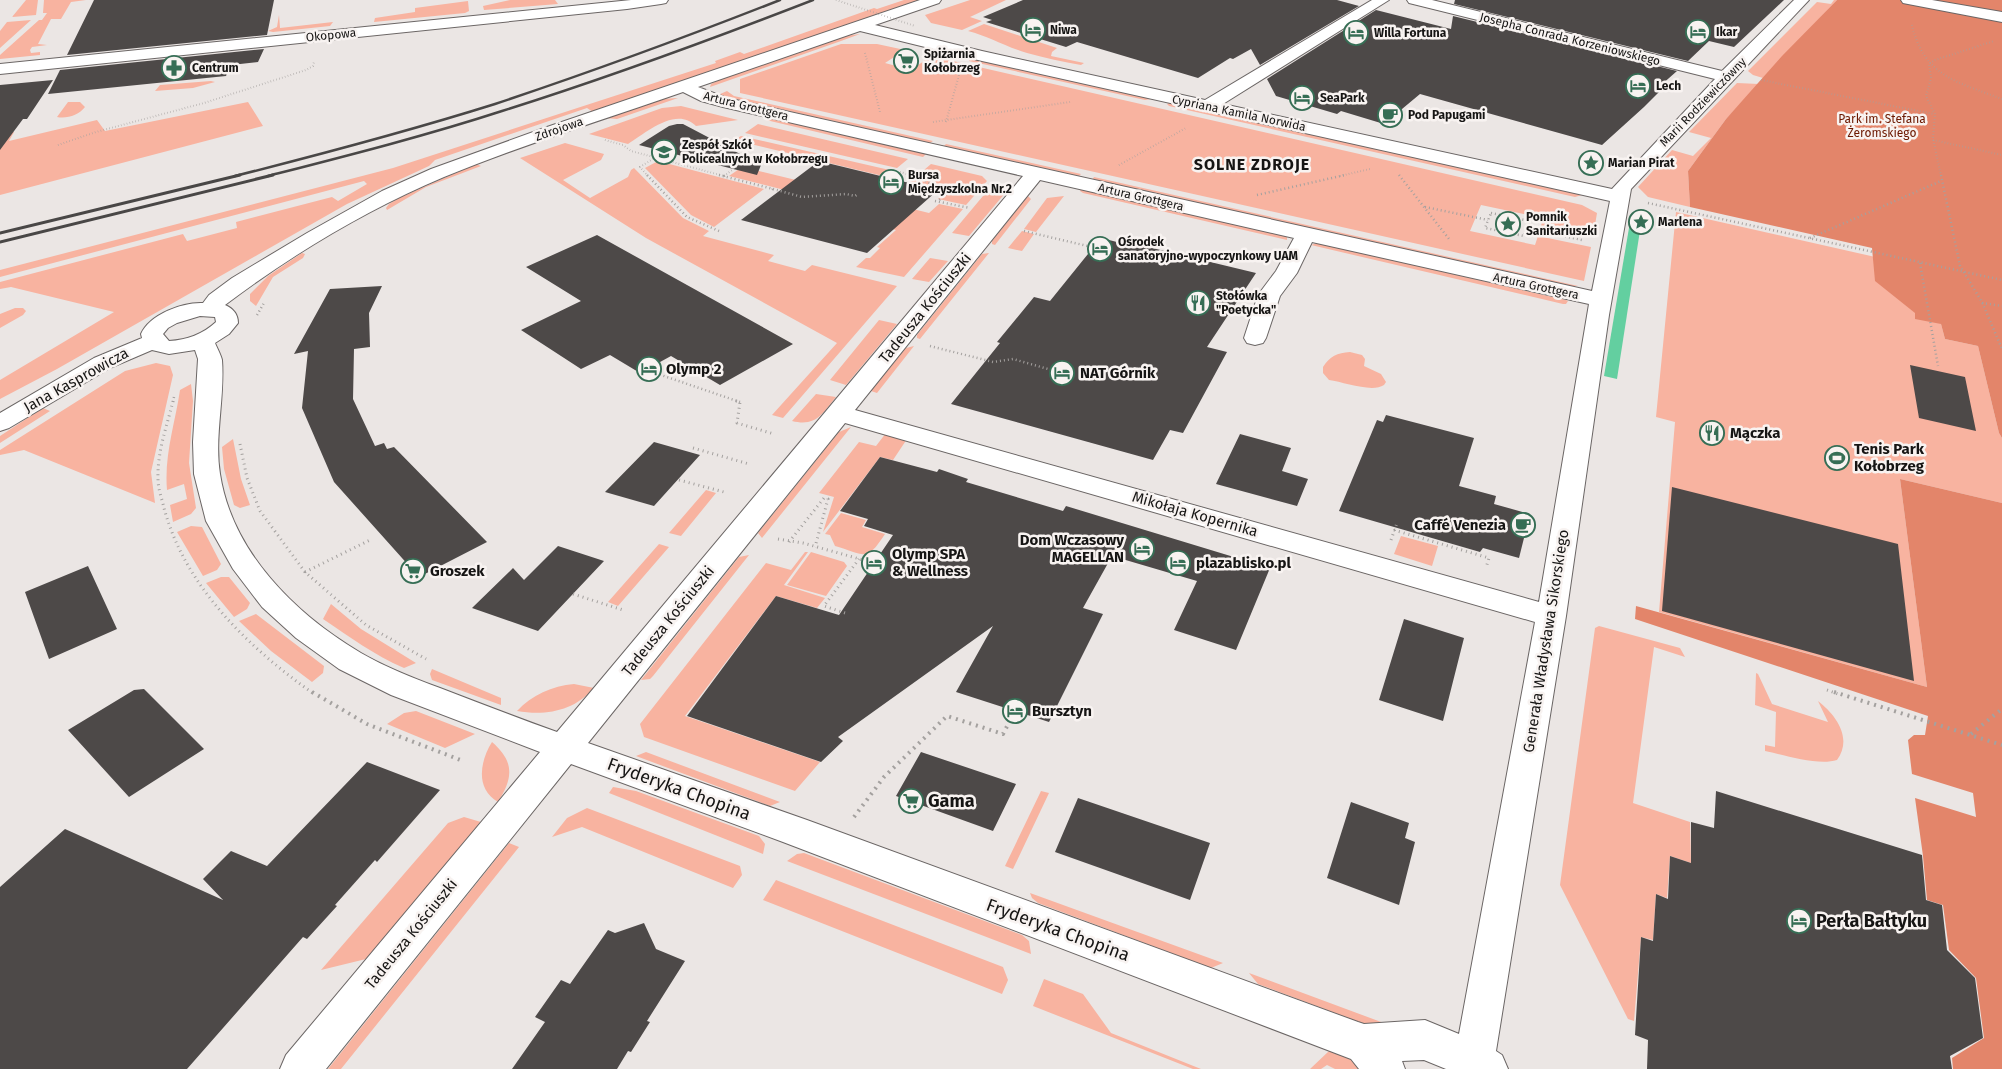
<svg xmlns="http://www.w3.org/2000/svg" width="2002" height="1069" viewBox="0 0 2002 1069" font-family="'Fira Sans',sans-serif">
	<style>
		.green { fill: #f8b3a0 }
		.forest { fill: #e3856a }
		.water { fill: #63cfa0 }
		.building { fill: #4d4948 }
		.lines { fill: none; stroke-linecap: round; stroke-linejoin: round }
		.minor-casing { stroke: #6b6665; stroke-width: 2 }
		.path-far3 { stroke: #a4a19f; stroke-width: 2; stroke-dasharray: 0.5 2.5; stroke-linecap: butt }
		.path-far2 { stroke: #a4a19f; stroke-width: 2.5; stroke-dasharray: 1 3; stroke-linecap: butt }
		.path-far1 { stroke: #a4a19f; stroke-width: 3; stroke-dasharray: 1 4; stroke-linecap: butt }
		.path { stroke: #a4a19f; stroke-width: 4; stroke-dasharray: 2 5; stroke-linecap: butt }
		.minor { fill: #fff; fill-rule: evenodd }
		.rail-far1 { stroke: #494746; stroke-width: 2.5 }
		.rail { stroke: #494746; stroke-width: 3 }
		.path-bridge { stroke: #a4a19f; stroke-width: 2; stroke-dasharray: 0.5 2.5; stroke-linecap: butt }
		.labels { text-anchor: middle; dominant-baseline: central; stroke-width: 5; stroke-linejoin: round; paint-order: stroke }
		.far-poi-label { font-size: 12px; font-weight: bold; fill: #161514; stroke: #f8f3f1; text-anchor: start }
		.far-street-label { font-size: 12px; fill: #161514; stroke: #f8f3f1 }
		.far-park-label { font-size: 12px; fill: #6c1800; stroke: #f8f3f1 }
		.street-label { font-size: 15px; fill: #161514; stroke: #f8f3f1 }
		.poi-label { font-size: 15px; font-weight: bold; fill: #161514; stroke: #f8f3f1; text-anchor: start }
		.far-district-label { font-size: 16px; font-weight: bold; letter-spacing: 1px; fill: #161514; stroke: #f8f3f1 }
		.near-street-label { font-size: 18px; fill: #161514; stroke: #f8f3f1 }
		.near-poi-label { font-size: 18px; font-weight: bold; fill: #161514; stroke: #f8f3f1; text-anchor: start }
	</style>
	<rect width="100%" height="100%" fill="#ebe6e4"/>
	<path class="green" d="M 26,0 L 38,0 L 36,15 L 12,17 Z
		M 44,0 L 86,0 L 71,2 L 61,19 L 51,19 L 38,44 L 47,45 L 32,47 L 30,50 L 31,53 L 40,52 L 40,55 L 0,59 L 0,55 L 39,20 L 42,20 L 47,13 L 43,13 Z
		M 510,0 L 555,0 L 558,4 L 484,10 L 483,6 Z
		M 904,0 L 921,0 L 593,112 L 587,108 L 435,160 L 429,166 L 347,204 L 57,369 L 0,399 L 0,380 L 114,312 L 11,287 L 0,289 L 0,282 L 183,234 L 187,241 L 237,228 L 236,222 L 332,197 L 338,201 L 367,184 L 364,181 L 0,277 L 0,270 L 393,168 L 716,63 L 715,61 L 740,52 L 744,54 L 874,8 L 877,9 Z
		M 970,0 L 1006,0 L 970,17 L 982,21 L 962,30 L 931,23 L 925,15 Z
		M 1834,0 L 1837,0 L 1763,78 L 1753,75 L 1748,71 L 1817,2 L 1831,4 Z
		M 468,1 L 469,11 L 465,13 L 374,22 L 375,18 L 415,12 L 415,8 Z
		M 279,15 L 280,28 L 333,22 L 330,26 L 273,32 L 268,31 L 277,27 Z
		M 31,20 L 0,48 L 0,31 L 7,22 Z
		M 984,24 L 1057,48 L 1052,52 L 1051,56 L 1084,63 L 1081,65 C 1063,62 1045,58 1027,53 C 1006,47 988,36 968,31 Z
		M 860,34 L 841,41 L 710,87 L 711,84 L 723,78 L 845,36 Z
		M 841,44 L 877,44 L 905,50 L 885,63 L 911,70 L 931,56 L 1582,205 L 1597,213 L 1593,237 L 1541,226 L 1543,218 L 1481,205 L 1470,231 L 1535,245 L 1538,236 L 1591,247 L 1584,281 L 740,93 L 740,79 Z
		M 970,58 L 1151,99 L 1145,100 L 969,61 Z
		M 211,81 L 215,82 L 193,88 L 155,91 L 160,85 Z
		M 1737,83 L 1759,84 L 1726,119 L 1688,171 L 1690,207 L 1648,197 L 1638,187 L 1672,150 L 1693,156 L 1711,138 L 1689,132 Z
		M 727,91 L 734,96 L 933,141 L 930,143 L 718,95 Z
		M 678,98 L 617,119 L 605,118 L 660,99 Z
		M 68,102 L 80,102 L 85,107 C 79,115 67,119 57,117 Z
		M 248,102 L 263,126 L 0,195 L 0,133 L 14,132 L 9,141 L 97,120 L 105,131 Z
		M 1169,103 L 1582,195 L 1575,197 L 1169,106 L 1167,104 Z
		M 681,106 L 738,120 L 696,126 C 676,106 646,133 628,144 L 589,134 L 662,108 Z
		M 772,118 L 926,154 L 923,157 L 766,120 Z
		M 758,124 L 908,159 L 897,168 L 745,133 Z
		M 741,136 L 894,171 L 887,177 L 734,140 Z
		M 565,143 L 604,154 L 601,160 L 563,180 L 590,198 L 628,177 L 631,170 L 634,168 L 683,218 L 709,231 L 703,236 L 774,255 L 768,261 L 805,271 L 812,265 L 897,286 L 783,418 L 772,415 L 837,343 L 646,238 L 520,158 Z
		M 946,144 L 1081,174 L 1079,176 L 944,146 Z
		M 658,161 L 764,189 L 714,227 L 691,215 L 645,168 Z
		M 476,164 L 481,166 L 426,187 L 387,210 L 386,208 L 389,204 L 399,198 Z
		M 931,164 L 982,176 L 987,181 L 966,205 L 938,199 L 947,190 L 910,182 Z
		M 742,167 L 841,191 L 804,195 L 729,176 Z
		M 1094,177 L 1578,286 L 1567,286 L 1092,180 Z
		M 1081,189 L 1287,236 L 1287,240 L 1083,193 L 1080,191 Z
		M 990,192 L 1006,192 L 969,236 L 952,233 L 983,196 Z
		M 1028,196 L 1031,199 L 995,245 L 992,244 L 992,241 Z
		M 1064,196 L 1036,232 L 1024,229 L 1047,198 Z
		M 885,202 L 929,213 L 939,204 L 963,209 L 904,277 L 856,267 L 866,258 L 870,258 L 880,248 L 877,247 L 896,230 L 862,221 Z
		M 1676,212 L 1893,261 L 1941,324 L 1945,339 L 1978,346 L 1999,433 L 2002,438 L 2002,503 L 1900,479 L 1927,687 L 1659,612 L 1675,422 L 1656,417 Z
		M 1022,231 L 1034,234 L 1022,251 L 1008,248 Z
		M 1317,243 L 1566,300 L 1568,301 L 1566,304 L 1563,304 L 1311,245 Z
		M 302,253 L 305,254 L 303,258 L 273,277 L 256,306 L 250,301 L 250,294 L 268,276 Z
		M 989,253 L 920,339 L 917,338 L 917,335 L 982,254 Z
		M 930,258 L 948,261 L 929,282 L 912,279 Z
		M 15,308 L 23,308 L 26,311 L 23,315 L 0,328 L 0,314 Z
		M 879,320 L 897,324 L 846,385 L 830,380 Z
		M 914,346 L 877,393 L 871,391 L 906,348 Z
		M 1350,352 L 1362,355 L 1365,359 L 1364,366 L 1381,374 L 1386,382 L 1384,385 C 1372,393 1344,382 1329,380 L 1323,373 L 1323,367 C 1330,356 1337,353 1350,352 Z
		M 156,363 L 170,366 L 173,375 L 151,472 L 155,503 L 24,450 L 0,455 L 0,450 L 125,371 Z
		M 191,384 L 193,401 L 189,463 L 196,508 L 191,514 L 173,522 L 170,505 L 187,499 L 184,484 L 167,490 C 164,455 175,424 180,390 Z
		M 816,394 L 836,397 C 822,414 816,427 792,421 Z
		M 43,408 L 50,411 L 0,443 L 0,436 Z
		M 851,427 L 762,538 L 758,533 L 839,432 Z
		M 886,433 L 907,439 L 893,460 L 880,457 L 823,532 L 834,497 L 819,493 L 859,442 L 876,446 Z
		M 233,439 L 241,479 L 250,505 L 240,508 L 234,505 L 224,469 L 222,447 Z
		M 706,490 L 716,493 L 681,536 L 669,533 Z
		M 841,513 L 866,520 L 862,527 L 885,534 C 866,563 866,555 835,546 L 830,535 L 825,534 Z
		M 191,526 L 202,527 L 221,564 L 217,570 L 203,576 L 177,532 Z
		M 1401,536 L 1438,546 L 1432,566 L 1394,554 Z
		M 659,544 L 669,547 L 618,606 L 608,602 Z
		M 805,552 L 808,552 L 784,585 L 825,598 L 817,608 L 776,596 L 685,716 L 820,762 L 795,791 L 644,737 L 640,724 L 766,563 L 791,570 Z
		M 811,552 L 844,562 L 847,566 L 826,596 L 787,585 Z
		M 749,555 L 653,676 L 650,679 L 641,680 L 739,557 Z
		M 221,577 L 229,577 L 250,603 L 247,609 L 234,617 L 206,583 Z
		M 331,604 L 361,629 L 416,663 L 404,668 C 374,655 350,637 323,619 Z
		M 256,614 L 324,666 L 323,673 L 312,682 L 271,651 L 239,621 Z
		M 1599,626 L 1680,648 L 1685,657 L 1654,647 L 1633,803 L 1690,822 L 1691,863 L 1670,856 L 1667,898 L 1656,894 L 1653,940 L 1641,937 L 1634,1021 L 1628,1019 L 1560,885 L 1595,628 Z
		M 432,669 L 501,698 L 501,705 L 432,680 L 430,674 Z
		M 1756,673 L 1758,674 L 1772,704 L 1828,722 L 1818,701 C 1836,715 1853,738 1837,760 C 1818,766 1785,755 1765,751 L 1765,745 L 1775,747 L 1776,712 L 1755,705 Z
		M 574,684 L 594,688 C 574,711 546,716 517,711 C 532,695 552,686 574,684 Z
		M 416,711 L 475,734 L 445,748 L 387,724 L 404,713 Z
		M 492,742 C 515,762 513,778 498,802 C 475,789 480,761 492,742 Z
		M 646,752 L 780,802 L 770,806 L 636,756 Z
		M 613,787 L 636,791 L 759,836 L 765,844 L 763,854 L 609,793 Z
		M 1041,791 L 1049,793 L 1013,869 L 1005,866 Z
		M 587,808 L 740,866 L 742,875 L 733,888 L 582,827 L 552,837 L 567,818 Z
		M 464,817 L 481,822 L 366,959 L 321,970 L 448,823 Z
		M 509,843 L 519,847 L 341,1069 L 328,1069 Z
		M 804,853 L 1022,935 L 1029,941 L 1031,954 L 787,861 L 797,854 Z
		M 776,880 L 1003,967 L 1008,980 L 1002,994 L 763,900 Z
		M 1030,893 L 1223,963 L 1211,968 L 1038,903 L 1032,898 Z
		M 1249,973 L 1400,1029 L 1372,1027 L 1258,984 Z
		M 1044,979 L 1083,994 L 1111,1033 L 1201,1069 L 1193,1069 L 1033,1006 Z
		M 1329,1051 L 1348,1058 L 1364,1069 L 1335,1069 L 1327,1065 L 1321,1069 L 1310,1069 Z"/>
	<path class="forest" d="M 1837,0 L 2002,0 L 2002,438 L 1999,433 L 1978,346 L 1945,339 L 1941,324 L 1915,319 L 1915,313 L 1875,281 L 1872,248 L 1690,207 L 1688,171 L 1726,119 L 1782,56 Z
		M 1900,479 L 2002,503 L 2002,1069 L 1953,1069 L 1952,1058 L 1984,1038 L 1976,978 L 1949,950 L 1943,905 L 1927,900 L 1923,856 L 1915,798 L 1976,817 L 1973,793 L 1912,774 L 1908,740 L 1914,735 L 1925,735 L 1928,716 L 1635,619 L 1636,606 L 1927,687 Z"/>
	<path class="water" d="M 1630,222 L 1641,224 L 1617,379 L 1604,376 Z"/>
	<path class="building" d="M 94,0 L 274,0 L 267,35 L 67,55 Z
		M 1023,0 L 1337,0 L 1359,6 L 1260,65 L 1251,49 L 1233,59 L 1230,58 L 1198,78 L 1077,42 L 1066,47 L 986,22 L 992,20 L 983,17 Z
		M 1455,0 L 1784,0 L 1734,47 L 1709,41 L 1688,61 L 1454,4 Z
		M 1376,10 L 1451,29 L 1453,16 L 1677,71 L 1660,86 L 1664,87 L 1644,107 L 1602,145 L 1420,94 L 1384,124 L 1341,111 L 1337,114 L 1276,96 L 1267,79 Z
		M 264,49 L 258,62 L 231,65 L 226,76 L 48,94 L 60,70 Z
		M 53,80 L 27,119 L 23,119 L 0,150 L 0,85 Z
		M 677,124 L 683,124 L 761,165 L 757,175 L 639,145 L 669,126 Z
		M 819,161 L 938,190 L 867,253 L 741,220 Z
		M 597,235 L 793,344 L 720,385 L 671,356 L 640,373 L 610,355 L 581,369 L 521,330 L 581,301 L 526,267 Z
		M 1109,240 L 1117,242 L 1119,240 L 1256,273 L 1207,347 L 1227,352 L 1183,433 L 1170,430 L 1153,460 L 951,404 L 1000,343 L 997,342 L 1034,297 L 1050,301 L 1092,249 L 1099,251 Z
		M 382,286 L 369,313 L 370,347 L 354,349 L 353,399 L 375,446 L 384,443 L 387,449 L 394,447 L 487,542 L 419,577 L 334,482 L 302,408 L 308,351 L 294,354 L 330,289 Z
		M 1910,365 L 1965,377 L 1976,431 L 1919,418 Z
		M 1386,415 L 1474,438 L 1459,486 L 1496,496 L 1494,504 L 1530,514 L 1519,558 L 1483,548 L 1480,552 L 1339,511 L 1377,420 L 1383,422 Z
		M 1240,434 L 1291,448 L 1282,471 L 1308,479 L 1297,506 L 1216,484 Z
		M 654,442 L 700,455 L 654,506 L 605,492 Z
		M 880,457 L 937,472 L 939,469 L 968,479 L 966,482 L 1063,511 L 1066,506 L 1270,568 L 1236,650 L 1174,630 L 1197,581 L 1112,556 L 1083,608 L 1103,614 L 1049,722 L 956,692 L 993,626 L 838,737 L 843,741 L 821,762 L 687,716 L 776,596 L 839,615 L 893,535 L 864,526 L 868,519 L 840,511 Z
		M 1672,487 L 1898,544 L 1914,681 L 1662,611 Z
		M 558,546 L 604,561 L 538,631 L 472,608 L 513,568 L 524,580 Z
		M 88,566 L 117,629 L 49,659 L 25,592 Z
		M 1404,619 L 1464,638 L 1443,721 L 1379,700 Z
		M 144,689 L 204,749 L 129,797 L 68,730 L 134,690 Z
		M 921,752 L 1016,784 L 993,831 L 896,796 Z
		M 367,762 L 440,790 L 377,862 L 375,860 L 335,905 L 337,906 L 307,939 L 303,937 L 187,1069 L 0,1069 L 0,887 L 65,829 L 223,900 L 203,879 L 231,851 L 267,866 Z
		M 1716,791 L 1922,855 L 1926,900 L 1942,905 L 1947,950 L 1975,978 L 1983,1038 L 1950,1056 L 1952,1069 L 1647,1069 L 1648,1040 L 1635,1035 L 1641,937 L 1653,941 L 1656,894 L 1668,899 L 1670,856 L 1691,863 L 1691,822 L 1714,828 Z
		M 1078,798 L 1210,843 L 1190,900 L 1055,852 Z
		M 1351,802 L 1409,823 L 1405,838 L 1415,842 L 1399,905 L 1327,878 Z
		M 644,923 L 656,949 L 685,961 L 647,1021 L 650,1022 L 631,1052 L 628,1051 L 617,1069 L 512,1069 L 545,1022 L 535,1017 L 561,980 L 570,984 L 608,930 L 615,933 Z"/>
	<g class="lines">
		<defs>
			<path id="minor" d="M 631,0 L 668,0 L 666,3 L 661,4 L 627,9 L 0,74 L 0,64 Z
				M 920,0 L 941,0 L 939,3 L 875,25 L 982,51 L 1205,100 L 1372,0 L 1389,0 L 1223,104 L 1612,189 L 1715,79 L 1409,3 L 1407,0 L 1432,0 L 1722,71 L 1794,0 L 1809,0 L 1631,189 L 1609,315 L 1566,616 L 1496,1051 L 1502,1055 L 1508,1069 L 1446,1069 L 1424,1060 L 1402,1061 L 1405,1069 L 1359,1069 L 1351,1059 L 783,842 L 571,764 L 326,1069 L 280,1069 L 286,1055 L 540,752 L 391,695 L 339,669 L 296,638 L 262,607 L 233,569 L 206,521 L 194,474 L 193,442 L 198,359 L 195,350 L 169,354 L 152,350 L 110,368 L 9,428 L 0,431 L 0,413 L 94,358 L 142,338 L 141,334 C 150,314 183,302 203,303 L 209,295 L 232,278 L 307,233 L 382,191 L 431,169 L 547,127 ZM 860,31 L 982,61 L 1610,201 L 1592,291 L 727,98 L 698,87 ZM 683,92 L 701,101 L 723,107 L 1023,176 L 557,732 C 518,718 479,703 440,688 C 413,678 385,667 361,653 C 295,614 232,552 220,474 C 214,437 225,397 222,360 C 221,355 217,348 215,343 L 229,334 L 238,323 C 238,313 232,308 225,305 C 291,255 368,209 444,177 C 521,145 603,120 683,92 ZM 1040,180 L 1294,238 L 1276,271 L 1258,295 L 1244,338 L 1247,343 L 1255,345 L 1263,343 L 1266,338 L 1280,296 L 1297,273 L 1312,242 L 1589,304 L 1539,602 L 855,410 ZM 200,316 L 215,317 L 216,322 C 203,334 187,340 169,341 L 163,334 L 168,328 L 177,323 ZM 845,423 L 1535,622 L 1459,1034 L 1425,1020 L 1364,1024 L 1358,1022 L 807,820 L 588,743 Z
				M 1901,0 L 1932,0 L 2002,12 L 2002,22 L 1908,4 L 1903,3 Z"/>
		</defs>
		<use href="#minor" class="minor-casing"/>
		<path class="path-far3" d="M 1912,25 C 1924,77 1958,82 2002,99
			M 865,53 L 880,112
			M 1761,80 L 1934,114
			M 933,122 L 1070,102
			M 946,122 L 959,75
			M 605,140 L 623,145 L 631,151 L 724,176
			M 1933,140 L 2002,155
			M 58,145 L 96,132 L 204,103 L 306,70 L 313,66 L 314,62
			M 1119,165 L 1186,128
			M 900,172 L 914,176
			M 648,176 L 640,167 L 664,152
			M 724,176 L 739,165
			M 896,176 L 900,172
			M 1340,176 L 1370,169
			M 1941,176 L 1933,138 L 1935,114 L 1926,96 L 1931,78 L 1929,64 L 1935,60 L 1994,41"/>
		<path class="path-far2" d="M 647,175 L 687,217 L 719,231
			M 719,175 L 773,189 L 771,191
			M 910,175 L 950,191 L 938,201
			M 1399,175 L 1449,239
			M 1941,175 L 1960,266 L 1982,302 L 2002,349
			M 724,176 L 726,175
			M 892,179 L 897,175
			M 773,189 L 802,197 L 846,194 L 855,196 L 858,194
			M 1257,195 L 1345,175
			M 935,201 L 970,208
			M 1648,203 L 2002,280
			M 1425,207 L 1488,220
			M 1491,213 L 1529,221 L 1524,236 L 1485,228 Z
			M 1526,228 L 1582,240
			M 1024,231 L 1100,249
			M 1810,238 L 1941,181
			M 1920,263 L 1938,366
			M 1982,303 L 2002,306
			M 257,315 L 264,303
			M 930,346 L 993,362 L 1013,359 L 1062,373
			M 649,369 L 661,375 L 740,402
			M 173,402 L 174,397"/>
		<path class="path-far1" d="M 173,401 C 167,426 157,452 158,479 C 158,489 162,499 164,508 C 185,587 249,648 314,694
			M 736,401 L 740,402 L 737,423 L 774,434
			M 240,444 L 247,478 L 260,511 L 305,572 L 366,625 L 426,659
			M 693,448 L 749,464
			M 679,480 L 724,492
			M 1394,530 L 1489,558 L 1486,568
			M 778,539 L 803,543 L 874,563
			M 1391,540 L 1397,523
			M 789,542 L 824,498 L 828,499 L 815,547
			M 305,572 L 370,540
			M 573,594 L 623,610
			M 845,613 L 824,606 L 859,559
			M 1827,690 L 1838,694"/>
		<path class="path" d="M 312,692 L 367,724 L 463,761
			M 1834,692 L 2002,745
			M 1971,734 L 2002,709
			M 854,817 L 884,777 L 947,716 L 1003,734 L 1015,711"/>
		<use href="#minor" class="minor"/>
		<path class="rail-far1" d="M 235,176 C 322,154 409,131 495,104 C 591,72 686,37 780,0
			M 268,176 C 346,156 425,136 502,111 C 607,78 710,40 813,0"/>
		<path class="rail" d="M 0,233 L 240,175
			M 0,242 L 273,175"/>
		<path class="path-bridge" d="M 836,0 L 915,26"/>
	</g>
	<defs>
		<symbol id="hotel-ring" viewBox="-11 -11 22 22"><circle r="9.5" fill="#f8f3f1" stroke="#366e55" stroke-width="1.5"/><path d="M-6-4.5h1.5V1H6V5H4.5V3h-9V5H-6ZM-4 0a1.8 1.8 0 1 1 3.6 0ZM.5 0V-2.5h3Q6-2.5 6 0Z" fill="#366e55"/></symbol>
		<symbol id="supermarket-ring" viewBox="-11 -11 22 22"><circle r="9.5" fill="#f8f3f1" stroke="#366e55" stroke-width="1.5"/><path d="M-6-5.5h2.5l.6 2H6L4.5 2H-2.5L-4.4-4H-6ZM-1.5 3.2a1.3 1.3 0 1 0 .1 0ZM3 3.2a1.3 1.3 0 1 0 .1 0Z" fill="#366e55"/></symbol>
		<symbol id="pharmacy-ring" viewBox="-11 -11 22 22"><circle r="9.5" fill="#f8f3f1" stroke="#366e55" stroke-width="1.5"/><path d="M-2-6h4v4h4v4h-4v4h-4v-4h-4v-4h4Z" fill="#366e55"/></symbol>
		<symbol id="cafe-ring" viewBox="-11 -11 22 22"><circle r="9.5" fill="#f8f3f1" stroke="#366e55" stroke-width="1.5"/><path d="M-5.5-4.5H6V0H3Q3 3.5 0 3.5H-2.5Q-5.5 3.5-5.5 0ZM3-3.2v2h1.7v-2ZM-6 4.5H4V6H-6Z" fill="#366e55"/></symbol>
		<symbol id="university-ring" viewBox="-11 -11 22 22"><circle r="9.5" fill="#f8f3f1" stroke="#366e55" stroke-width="1.5"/><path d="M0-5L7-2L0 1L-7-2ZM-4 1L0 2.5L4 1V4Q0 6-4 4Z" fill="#366e55"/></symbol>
		<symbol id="sight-ring" viewBox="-11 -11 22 22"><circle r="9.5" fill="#f8f3f1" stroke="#366e55" stroke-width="1.5"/><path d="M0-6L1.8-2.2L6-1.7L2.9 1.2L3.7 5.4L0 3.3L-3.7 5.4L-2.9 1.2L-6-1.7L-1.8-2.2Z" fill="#366e55"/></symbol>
		<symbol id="restaurant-ring" viewBox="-11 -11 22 22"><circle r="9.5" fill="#f8f3f1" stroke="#366e55" stroke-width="1.5"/><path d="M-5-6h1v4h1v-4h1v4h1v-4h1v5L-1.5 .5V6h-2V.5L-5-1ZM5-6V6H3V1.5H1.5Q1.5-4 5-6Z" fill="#366e55"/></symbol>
		<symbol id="stadium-ring" viewBox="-11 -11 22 22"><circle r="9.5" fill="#f8f3f1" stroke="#366e55" stroke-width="1.5"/><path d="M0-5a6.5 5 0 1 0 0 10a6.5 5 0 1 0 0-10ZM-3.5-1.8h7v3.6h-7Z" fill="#366e55"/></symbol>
	</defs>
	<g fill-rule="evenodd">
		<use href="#hotel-ring" x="1019" y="16" width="28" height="28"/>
		<use href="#hotel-ring" x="1684" y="18" width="28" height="28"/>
		<use href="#hotel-ring" x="1342" y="19" width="28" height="28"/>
		<use href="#supermarket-ring" x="892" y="47" width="28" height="28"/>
		<use href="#pharmacy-ring" x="160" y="54" width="28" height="28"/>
		<use href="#hotel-ring" x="1624" y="72" width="28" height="28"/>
		<use href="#hotel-ring" x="1288" y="84" width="28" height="28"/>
		<use href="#cafe-ring" x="1376" y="101" width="28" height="28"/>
		<use href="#university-ring" x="650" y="138" width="28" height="28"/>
		<use href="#sight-ring" x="1577" y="149" width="28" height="28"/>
		<use href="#hotel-ring" x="877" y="168" width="28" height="28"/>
		<use href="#sight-ring" x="1627" y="208" width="28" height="28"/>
		<use href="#sight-ring" x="1494" y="210" width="28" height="28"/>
		<use href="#hotel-ring" x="1086" y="235" width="28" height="28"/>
		<use href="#restaurant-ring" x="1184" y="289" width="28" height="28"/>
		<use href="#hotel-ring" x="635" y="355" width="28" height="28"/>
		<use href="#hotel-ring" x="1048" y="359" width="28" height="28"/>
		<use href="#restaurant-ring" x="1698" y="419" width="28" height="28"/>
		<use href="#stadium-ring" x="1823" y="444" width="28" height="28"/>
		<use href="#cafe-ring" x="1509" y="511" width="28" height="28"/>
		<use href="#hotel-ring" x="1128" y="535" width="28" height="28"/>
		<use href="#hotel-ring" x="860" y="549" width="28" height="28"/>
		<use href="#hotel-ring" x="1164" y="549" width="28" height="28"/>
		<use href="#supermarket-ring" x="399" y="557" width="28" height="28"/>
		<use href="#hotel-ring" x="1001" y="697" width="28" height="28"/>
		<use href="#supermarket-ring" x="897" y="787" width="28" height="28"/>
		<use href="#hotel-ring" x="1785" y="907" width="28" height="28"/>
	</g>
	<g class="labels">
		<g class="far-poi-label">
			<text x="1050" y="30">Niwa</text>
			<text x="1716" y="32">Ikar</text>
			<text x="1374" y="33">Willa Fortuna</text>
			<text x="924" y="54">Spiżarnia<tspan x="924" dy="14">Kołobrzeg</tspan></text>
			<text x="192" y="68">Centrum</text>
			<text x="1656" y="86">Lech</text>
			<text x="1320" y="98">SeaPark</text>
			<text x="1408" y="115">Pod Papugami</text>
			<text x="682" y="145">Zespół Szkół<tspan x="682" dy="14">Policealnych w Kołobrzegu</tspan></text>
			<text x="1608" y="163">Marian Pirat</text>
			<text x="908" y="175">Bursa<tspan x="908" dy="14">Międzyszkolna Nr.2</tspan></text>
			<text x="1526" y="217">Pomnik<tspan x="1526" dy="14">Sanitariuszki</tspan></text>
			<text x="1658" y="222">Marlena</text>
			<text x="1118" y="242">Ośrodek<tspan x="1118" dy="14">sanatoryjno-wypoczynkowy UAM</tspan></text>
			<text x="1216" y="296">Stołówka<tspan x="1216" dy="14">"Poetycka"</tspan></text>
		</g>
		<g class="far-street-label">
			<text transform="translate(331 35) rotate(-6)">Okopowa</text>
			<text transform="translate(1570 39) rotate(14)">Josepha Conrada Korzeniowskiego</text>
			<text transform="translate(1703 102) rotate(-46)">Marii Rodziewiczówny</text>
			<text transform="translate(746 106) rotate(14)">Artura Grottgera</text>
			<text transform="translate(1239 113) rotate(12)">Cypriana Kamila Norwida</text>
			<text transform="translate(559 129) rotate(-19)">Zdrojowa</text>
			<text transform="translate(1141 197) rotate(13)">Artura Grottgera</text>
			<text transform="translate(1536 286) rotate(12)">Artura Grottgera</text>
		</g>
		<g class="far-park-label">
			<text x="1882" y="119">Park im. Stefana<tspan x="1882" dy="14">Żeromskiego</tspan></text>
		</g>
		<g class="street-label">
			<text transform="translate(925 308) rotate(-51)">Tadeusza Kościuszki</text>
			<text transform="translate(76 380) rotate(-29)">Jana Kasprowicza</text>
			<text transform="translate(1195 514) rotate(16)">Mikołaja Kopernika</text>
			<text transform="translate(668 621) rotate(-51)">Tadeusza Kościuszki</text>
			<text transform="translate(1546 641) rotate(-81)">Generała Władysława Sikorskiego</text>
			<text transform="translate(411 934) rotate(-51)">Tadeusza Kościuszki</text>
		</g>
		<g class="poi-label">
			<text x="666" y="369">Olymp 2</text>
			<text x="1080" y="373">NAT Górnik</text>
			<text x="1730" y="433">Mączka</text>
			<text x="1854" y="449">Tenis Park<tspan x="1854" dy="17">Kołobrzeg</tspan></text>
			<text x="1506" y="525" text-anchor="end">Caffé Venezia</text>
			<text x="1124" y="540" text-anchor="end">Dom Wczasowy<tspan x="1124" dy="17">MAGELLAN</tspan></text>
			<text x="892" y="554">Olymp SPA<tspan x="892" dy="17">&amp; Wellness</tspan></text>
			<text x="1196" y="563">plazablisko.pl</text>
			<text x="430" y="571">Groszek</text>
			<text x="1032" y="711">Bursztyn</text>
		</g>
		<g class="far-district-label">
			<text x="1252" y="164">SOLNE ZDROJE</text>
		</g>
		<g class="near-street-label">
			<text transform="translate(679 789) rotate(20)">Fryderyka Chopina</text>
			<text transform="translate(1058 930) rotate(20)">Fryderyka Chopina</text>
		</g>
		<g class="near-poi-label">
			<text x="928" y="801">Gama</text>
			<text x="1816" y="921">Perła Bałtyku</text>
		</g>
	</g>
</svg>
